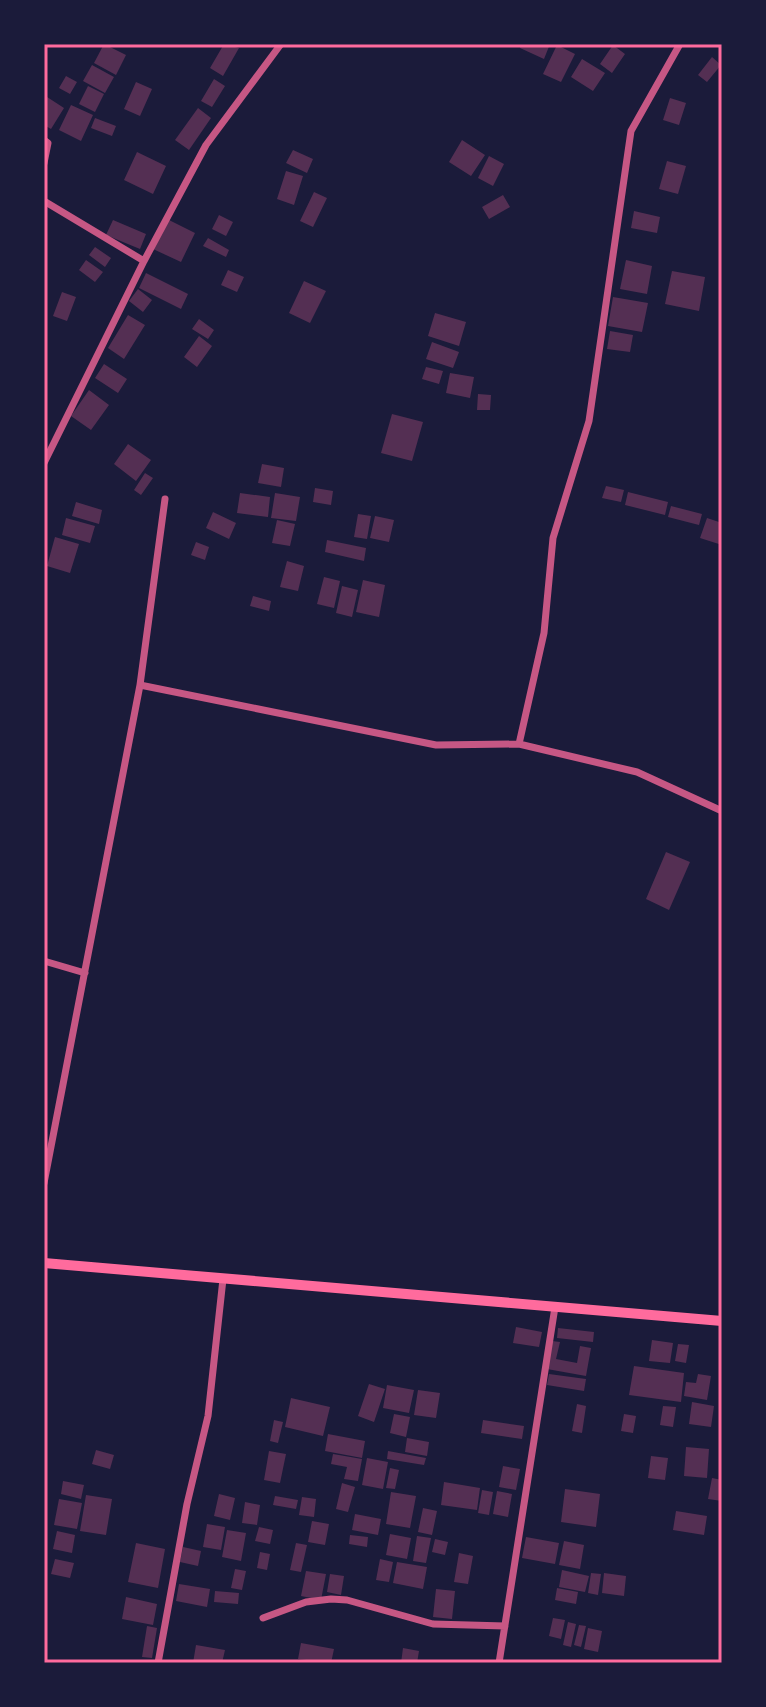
<svg xmlns="http://www.w3.org/2000/svg" width="766" height="1707" viewBox="0 0 766 1707" font-family="Arial,sans-serif">
	<style>
		.building { fill: #542f53 }
		.lines { fill: none; stroke-linecap: round; stroke-linejoin: round }
		.minor { stroke: #c65784; stroke-width: 7 }
		.primary { stroke: #ff6b9d; stroke-width: 10 }
		.neatline { fill: none; stroke: #ff6b9d; stroke-width: 3 }
	</style>
	<rect width="100%" height="100%" fill="#1b1b3a"/>
	<path class="building" d="M 104,44 L 126,55 L 116,75 L 94,63 Z
		M 224,44 L 239,48 L 223,76 L 210,68 Z
		M 521,44 L 550,44 L 544,59 L 520,48 Z
		M 557,45 L 575,54 L 561,82 L 543,74 Z
		M 613,45 L 625,54 L 612,73 L 600,64 Z
		M 712,57 L 721,65 L 707,82 L 698,75 Z
		M 582,59 L 605,73 L 593,91 L 571,77 Z
		M 92,65 L 114,77 L 105,93 L 83,81 Z
		M 66,76 L 77,82 L 70,94 L 59,88 Z
		M 214,79 L 225,86 L 212,107 L 201,101 Z
		M 136,82 L 152,89 L 140,116 L 124,109 Z
		M 88,86 L 104,94 L 95,112 L 79,104 Z
		M 44,95 L 64,108 L 51,129 L 44,125 Z
		M 670,98 L 686,103 L 679,125 L 663,120 Z
		M 71,105 L 93,115 L 81,141 L 59,130 Z
		M 198,108 L 211,118 L 189,150 L 175,140 Z
		M 95,118 L 116,126 L 112,136 L 91,128 Z
		M 462,140 L 485,155 L 471,176 L 449,162 Z
		M 293,150 L 313,159 L 307,173 L 286,163 Z
		M 137,152 L 166,166 L 153,194 L 124,180 Z
		M 489,156 L 504,164 L 493,186 L 478,178 Z
		M 667,161 L 686,166 L 678,194 L 659,189 Z
		M 286,171 L 303,176 L 294,205 L 277,199 Z
		M 314,192 L 327,198 L 313,227 L 300,221 Z
		M 503,195 L 510,207 L 489,219 L 482,207 Z
		M 634,211 L 660,217 L 657,233 L 631,228 Z
		M 219,215 L 233,222 L 226,236 L 212,229 Z
		M 167,219 L 195,233 L 181,262 L 153,249 Z
		M 113,220 L 146,234 L 140,249 L 106,235 Z
		M 208,238 L 229,250 L 226,257 L 203,246 Z
		M 95,247 L 111,258 L 105,267 L 89,255 Z
		M 86,260 L 103,272 L 95,282 L 79,270 Z
		M 626,260 L 652,266 L 647,294 L 620,289 Z
		M 228,270 L 244,277 L 237,292 L 221,285 Z
		M 672,271 L 705,277 L 699,311 L 665,304 Z
		M 146,273 L 188,294 L 181,309 L 139,288 Z
		M 304,281 L 326,291 L 310,323 L 289,313 Z
		M 138,289 L 152,300 L 143,312 L 129,301 Z
		M 62,292 L 76,297 L 67,321 L 53,316 Z
		M 613,297 L 648,303 L 642,332 L 608,326 Z
		M 435,313 L 466,322 L 459,346 L 428,336 Z
		M 128,315 L 145,325 L 124,359 L 108,348 Z
		M 199,319 L 214,330 L 208,339 L 192,329 Z
		M 610,331 L 633,335 L 630,352 L 607,349 Z
		M 199,336 L 212,346 L 197,367 L 184,357 Z
		M 432,342 L 459,352 L 453,368 L 426,359 Z
		M 104,364 L 127,379 L 118,393 L 95,378 Z
		M 426,367 L 443,371 L 439,384 L 422,379 Z
		M 450,373 L 474,377 L 470,398 L 446,393 Z
		M 89,390 L 109,405 L 91,430 L 71,416 Z
		M 478,394 L 491,395 L 490,410 L 477,410 Z
		M 392,414 L 423,422 L 412,461 L 381,453 Z
		M 128,444 L 151,460 L 136,481 L 114,464 Z
		M 262,464 L 284,468 L 281,487 L 258,483 Z
		M 145,473 L 153,478 L 141,495 L 134,490 Z
		M 606,486 L 624,490 L 621,502 L 602,498 Z
		M 315,488 L 333,491 L 331,505 L 313,502 Z
		M 628,492 L 668,502 L 665,515 L 625,505 Z
		M 240,493 L 270,497 L 268,517 L 237,513 Z
		M 275,493 L 300,497 L 296,521 L 271,518 Z
		M 76,502 L 102,510 L 99,524 L 72,516 Z
		M 671,506 L 702,514 L 699,525 L 668,517 Z
		M 213,512 L 236,523 L 229,539 L 206,528 Z
		M 358,514 L 371,516 L 367,539 L 354,537 Z
		M 375,516 L 394,520 L 389,542 L 370,538 Z
		M 66,518 L 95,526 L 90,543 L 62,535 Z
		M 707,518 L 722,523 L 722,545 L 700,538 Z
		M 277,520 L 295,524 L 290,546 L 272,543 Z
		M 55,537 L 79,544 L 70,573 L 47,566 Z
		M 327,540 L 366,548 L 364,561 L 325,552 Z
		M 196,542 L 209,547 L 205,560 L 191,555 Z
		M 287,561 L 304,566 L 298,591 L 280,587 Z
		M 324,577 L 340,581 L 334,608 L 317,604 Z
		M 363,580 L 385,585 L 379,617 L 356,612 Z
		M 342,586 L 358,590 L 352,617 L 336,613 Z
		M 253,596 L 271,601 L 269,611 L 250,606 Z
		M 666,852 L 690,862 L 669,910 L 646,899 Z
		M 516,1327 L 542,1332 L 539,1347 L 513,1343 Z
		M 558,1328 L 594,1332 L 593,1342 L 557,1338 Z
		M 652,1340 L 673,1343 L 670,1363 L 649,1361 Z
		M 552,1341 L 560,1342 L 556,1359 L 577,1363 L 580,1346 L 591,1348 L 586,1376 L 547,1369 Z
		M 678,1344 L 689,1345 L 686,1363 L 675,1361 Z
		M 634,1366 L 684,1373 L 681,1402 L 629,1395 Z
		M 549,1374 L 586,1379 L 584,1391 L 547,1385 Z
		M 698,1374 L 711,1376 L 707,1400 L 684,1396 L 686,1382 L 696,1383 Z
		M 369,1384 L 385,1389 L 374,1422 L 358,1416 Z
		M 387,1385 L 414,1390 L 409,1413 L 383,1408 Z
		M 418,1390 L 440,1393 L 436,1418 L 414,1415 Z
		M 291,1398 L 330,1407 L 323,1436 L 285,1427 Z
		M 692,1402 L 714,1406 L 711,1427 L 689,1424 Z
		M 577,1404 L 586,1406 L 582,1433 L 572,1431 Z
		M 663,1406 L 676,1407 L 673,1427 L 660,1425 Z
		M 394,1414 L 410,1417 L 406,1437 L 390,1433 Z
		M 624,1414 L 636,1416 L 633,1433 L 621,1431 Z
		M 274,1420 L 283,1422 L 278,1443 L 270,1441 Z
		M 483,1420 L 524,1426 L 522,1439 L 481,1433 Z
		M 328,1434 L 365,1441 L 362,1458 L 325,1451 Z
		M 407,1438 L 429,1442 L 427,1456 L 405,1452 Z
		M 686,1447 L 709,1449 L 707,1478 L 684,1476 Z
		M 96,1450 L 114,1455 L 110,1469 L 92,1464 Z
		M 269,1451 L 286,1454 L 280,1483 L 264,1480 Z
		M 388,1451 L 426,1458 L 424,1465 L 387,1459 Z
		M 333,1454 L 362,1459 L 358,1481 L 344,1479 L 347,1467 L 331,1464 Z
		M 651,1456 L 668,1458 L 665,1480 L 648,1478 Z
		M 367,1458 L 388,1462 L 383,1489 L 362,1485 Z
		M 503,1466 L 520,1469 L 516,1490 L 499,1487 Z
		M 390,1468 L 399,1470 L 395,1489 L 386,1488 Z
		M 712,1478 L 722,1480 L 722,1501 L 708,1499 Z
		M 63,1481 L 84,1485 L 81,1499 L 61,1494 Z
		M 444,1482 L 480,1488 L 477,1510 L 441,1505 Z
		M 342,1483 L 355,1487 L 348,1512 L 336,1509 Z
		M 565,1489 L 600,1494 L 596,1527 L 561,1522 Z
		M 482,1490 L 493,1492 L 489,1515 L 478,1513 Z
		M 497,1491 L 512,1494 L 508,1517 L 493,1514 Z
		M 391,1492 L 416,1496 L 410,1528 L 386,1524 Z
		M 219,1494 L 235,1498 L 230,1520 L 214,1516 Z
		M 86,1495 L 112,1499 L 106,1535 L 80,1531 Z
		M 275,1496 L 298,1500 L 296,1509 L 273,1505 Z
		M 302,1497 L 316,1499 L 314,1517 L 299,1515 Z
		M 59,1499 L 82,1503 L 77,1529 L 54,1525 Z
		M 245,1502 L 260,1505 L 257,1525 L 242,1523 Z
		M 423,1508 L 437,1511 L 432,1535 L 418,1532 Z
		M 676,1511 L 707,1516 L 704,1535 L 673,1530 Z
		M 355,1514 L 381,1519 L 378,1535 L 352,1530 Z
		M 312,1521 L 329,1524 L 325,1545 L 308,1542 Z
		M 207,1524 L 225,1527 L 221,1550 L 203,1547 Z
		M 259,1527 L 273,1530 L 270,1544 L 255,1541 Z
		M 227,1530 L 246,1533 L 241,1561 L 222,1557 Z
		M 57,1531 L 75,1535 L 72,1553 L 53,1549 Z
		M 390,1534 L 411,1538 L 407,1559 L 386,1555 Z
		M 350,1535 L 368,1537 L 367,1547 L 349,1544 Z
		M 417,1536 L 431,1538 L 426,1563 L 413,1561 Z
		M 526,1537 L 559,1543 L 555,1564 L 522,1558 Z
		M 435,1539 L 448,1542 L 445,1555 L 432,1552 Z
		M 564,1541 L 584,1545 L 580,1569 L 559,1565 Z
		M 136,1543 L 165,1549 L 158,1588 L 128,1582 Z
		M 296,1543 L 307,1545 L 301,1572 L 290,1570 Z
		M 183,1547 L 201,1551 L 198,1566 L 180,1562 Z
		M 260,1552 L 270,1554 L 267,1570 L 257,1568 Z
		M 459,1553 L 473,1556 L 468,1584 L 454,1582 Z
		M 55,1559 L 74,1563 L 70,1578 L 51,1574 Z
		M 380,1559 L 393,1562 L 389,1582 L 376,1580 Z
		M 397,1562 L 427,1567 L 423,1589 L 393,1583 Z
		M 235,1569 L 246,1571 L 242,1590 L 231,1588 Z
		M 562,1570 L 589,1576 L 585,1592 L 559,1587 Z
		M 306,1571 L 326,1574 L 321,1600 L 301,1596 Z
		M 591,1573 L 601,1574 L 598,1595 L 588,1593 Z
		M 604,1573 L 626,1576 L 624,1596 L 602,1593 Z
		M 330,1574 L 344,1576 L 341,1595 L 327,1592 Z
		M 179,1584 L 210,1589 L 207,1607 L 176,1601 Z
		M 557,1588 L 578,1592 L 576,1604 L 555,1600 Z
		M 436,1589 L 455,1591 L 452,1619 L 433,1617 Z
		M 215,1591 L 239,1593 L 238,1604 L 214,1602 Z
		M 126,1597 L 157,1604 L 153,1625 L 122,1619 Z
		M 553,1618 L 565,1620 L 561,1639 L 549,1636 Z
		M 568,1622 L 576,1624 L 571,1647 L 563,1645 Z
		M 579,1625 L 586,1626 L 581,1647 L 574,1645 Z
		M 147,1626 L 157,1628 L 152,1658 L 142,1657 Z
		M 588,1628 L 602,1631 L 598,1652 L 584,1649 Z
		M 301,1643 L 334,1649 L 331,1663 L 298,1659 Z
		M 196,1645 L 225,1650 L 222,1663 L 193,1663 Z
		M 403,1648 L 419,1651 L 417,1663 L 401,1663 Z"/>
	<g class="lines">
		<path class="minor" d="M 44,140 L 48,143 L 44,163
			M 44,201 L 144,261 L 44,463
			M 144,261 L 206,145 L 281,44
			M 140,685 L 436,745 L 519,744 L 544,633 L 553,538 L 589,421 L 631,131 L 680,44
			M 519,744 L 637,772 L 722,811
			M 44,961 L 85,973
			M 44,1183 L 140,685 L 165,499
			M 263,1618 L 306,1602 L 331,1599 L 347,1600 L 433,1624 L 505,1626
			M 158,1663 L 187,1504 L 208,1416 L 223,1279
			M 499,1663 L 555,1307"/>
		<path class="primary" d="M 44,1263 L 722,1321"/>
	</g>
	<rect width="766" height="1707" fill="none" stroke="#1b1b3a" stroke-width="92"/>
	<rect x="46" y="46" width="674" height="1615" class="neatline"/>
</svg>
